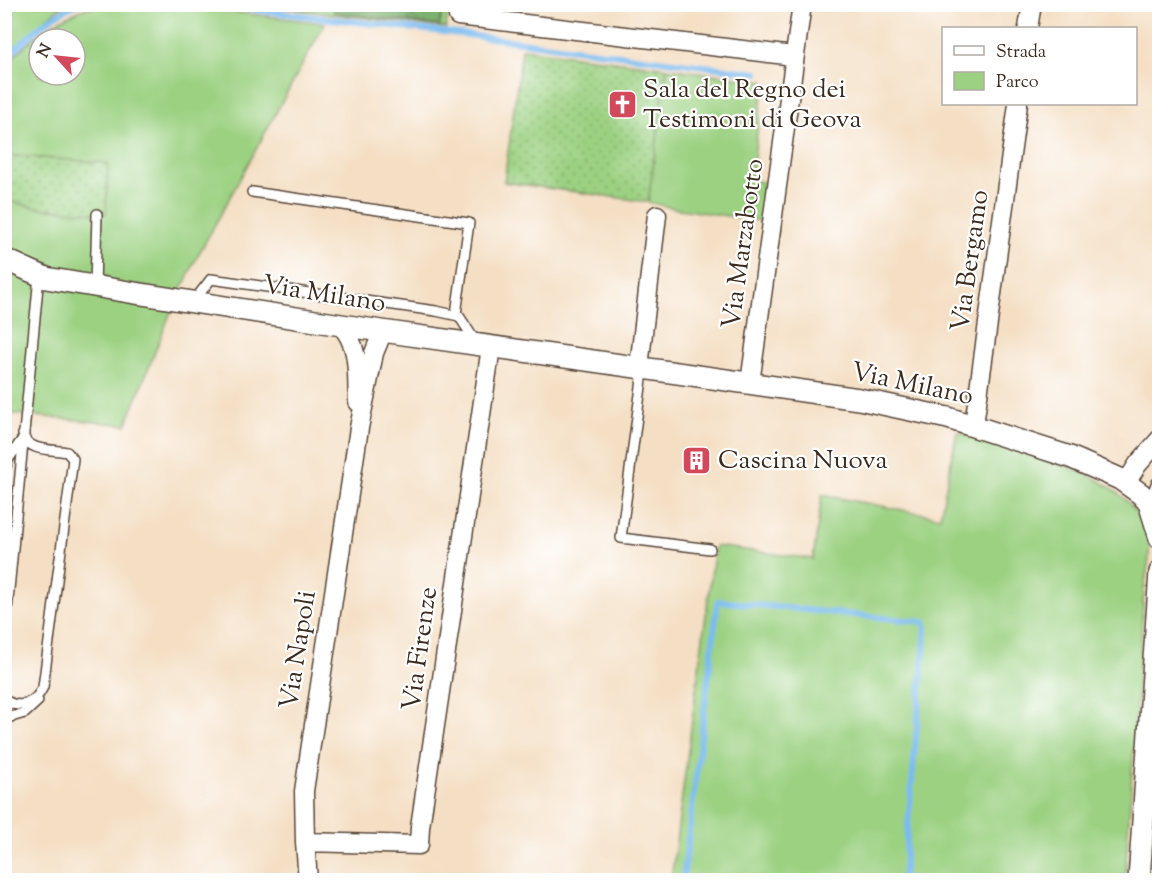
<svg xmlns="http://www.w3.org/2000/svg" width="1164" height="885" viewBox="0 0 1164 885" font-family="'Sorts Mill Goudy',serif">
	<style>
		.green { fill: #9cd182; stroke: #6c7e50; stroke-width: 1.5; fill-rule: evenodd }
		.forest { fill: url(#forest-crowns); stroke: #5c6e47; stroke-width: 1.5 }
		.garden { fill: url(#garden-dots); stroke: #6c7e50; stroke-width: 1.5 }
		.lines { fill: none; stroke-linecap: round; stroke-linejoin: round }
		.stream { stroke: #7abbef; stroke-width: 6 }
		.service-casing { stroke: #574537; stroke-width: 12 }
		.minor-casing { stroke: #574537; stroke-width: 21 }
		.tertiary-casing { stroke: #574537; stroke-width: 24 }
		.service { stroke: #fff; stroke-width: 9 }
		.minor { stroke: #fff; stroke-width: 18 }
		.tertiary { stroke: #fff; stroke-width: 21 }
		.labels { text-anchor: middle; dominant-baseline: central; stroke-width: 4.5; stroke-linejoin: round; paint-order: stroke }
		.poi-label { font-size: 26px; fill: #3b2a1e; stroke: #fff; text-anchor: start }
		.street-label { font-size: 26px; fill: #3b2a1e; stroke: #fff }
	</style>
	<defs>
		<pattern id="forest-crowns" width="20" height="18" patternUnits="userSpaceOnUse" patternTransform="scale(1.5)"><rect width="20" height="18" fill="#7db370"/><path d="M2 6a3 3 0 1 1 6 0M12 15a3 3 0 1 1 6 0" fill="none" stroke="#68925b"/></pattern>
		<pattern id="garden-dots" width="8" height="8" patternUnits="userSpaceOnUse" patternTransform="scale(1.5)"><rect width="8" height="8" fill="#9cd182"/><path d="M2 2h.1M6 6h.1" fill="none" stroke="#80aa6a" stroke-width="1.8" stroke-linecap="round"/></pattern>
	</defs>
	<rect width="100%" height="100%" fill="#fff"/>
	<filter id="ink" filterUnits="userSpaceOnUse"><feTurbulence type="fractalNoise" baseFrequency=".0167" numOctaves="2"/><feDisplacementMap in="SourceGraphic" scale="12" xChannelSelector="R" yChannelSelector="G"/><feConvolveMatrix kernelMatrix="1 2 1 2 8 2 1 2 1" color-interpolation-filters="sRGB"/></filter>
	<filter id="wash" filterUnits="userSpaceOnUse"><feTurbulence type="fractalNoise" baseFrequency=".008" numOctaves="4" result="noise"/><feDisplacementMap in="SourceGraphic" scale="24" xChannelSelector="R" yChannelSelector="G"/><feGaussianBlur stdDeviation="1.35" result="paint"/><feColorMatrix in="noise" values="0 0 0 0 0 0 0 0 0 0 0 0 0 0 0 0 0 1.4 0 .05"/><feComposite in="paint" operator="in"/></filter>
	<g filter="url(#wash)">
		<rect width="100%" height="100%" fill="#f4dfc4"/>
		<path class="green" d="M 14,5 L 65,5 L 59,8 L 5,55 L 5,24 Z
			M 95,5 L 172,5 L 325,23 L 194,263 L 170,314 L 126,425 L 5,413 L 5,65 C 36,34 53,19 95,5 ZM 39,39 L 75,39 L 75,75 L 39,75 Z
			M 258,5 L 449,5 L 446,28 Z
			M 667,68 L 764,81 L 751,180 L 767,183 L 761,221 L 673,208 L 648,202 Z
			M 957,432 C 981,439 1004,446 1028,454 C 1077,469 1140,486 1149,546 C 1151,559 1145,577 1144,591 L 1125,880 L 671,880 L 715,546 L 813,559 L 822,495 L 940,517 Z"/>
		<path class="forest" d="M 334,5 L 334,4 L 443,5 L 440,26 L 334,12 Z"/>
		<path class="garden" d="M 522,49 L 667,68 L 648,202 L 504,182 Z
			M 4,155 L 108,163 L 106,214 L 38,208 L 5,200 Z"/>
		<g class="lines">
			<path class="stream" d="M 204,4 L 460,34 L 757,73
				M 4,61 C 25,40 50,13 79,4
				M 4,288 L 9,290
				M 1154,856 L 1160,857
				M 683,880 L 718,601 L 924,622 L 926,627 L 903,880"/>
		</g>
	</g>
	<g filter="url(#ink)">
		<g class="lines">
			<defs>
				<path id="service" d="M 252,192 L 469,223 L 456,314
					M 95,286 L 97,214
					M 193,302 L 211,279 L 436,311 L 459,316 L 472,336 L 473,344
					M 639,367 L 642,379 L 621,538 L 710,549
					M 4,473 L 8,460 L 21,441
					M 4,642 L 39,276
					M 4,699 C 19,711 36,703 43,687 L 73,459 L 67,452 C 53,449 27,452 23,434
					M 4,719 L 25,713 L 38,701"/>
				<path id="minor" d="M 458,16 L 794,56
					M 1028,28 L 1032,4
					M 341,325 C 361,349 356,372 358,402
					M 639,367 L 657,215
					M 750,383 L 802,4
					M 974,425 L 1018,104
					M 1126,483 L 1138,464 L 1160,439
					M 1152,508 L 1160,486
					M 305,842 L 419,845 L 420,827 L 491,347
					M 308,880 L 305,842 L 304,791 L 359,428 L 374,353 L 383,331"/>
				<path id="tertiary" d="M 4,259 L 46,278 L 135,293 L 361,328 L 859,399 L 948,418 L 1070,457 L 1120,479 L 1141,494 L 1149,503 L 1160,538
					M 1139,880 L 1160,572"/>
			</defs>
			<use href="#service" class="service-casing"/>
			<use href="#minor" class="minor-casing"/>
			<use href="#tertiary" class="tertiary-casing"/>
			<use href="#service" class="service"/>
			<use href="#minor" class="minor"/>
			<use href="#tertiary" class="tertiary"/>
		</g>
	</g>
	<defs>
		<symbol id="church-square" viewBox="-11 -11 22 22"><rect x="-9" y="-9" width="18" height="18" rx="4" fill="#d1495b" stroke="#fff"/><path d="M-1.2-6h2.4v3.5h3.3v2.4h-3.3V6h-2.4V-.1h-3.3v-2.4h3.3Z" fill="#fff"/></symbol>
		<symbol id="building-square" viewBox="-11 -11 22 22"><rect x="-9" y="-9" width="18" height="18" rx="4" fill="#d1495b" stroke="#fff"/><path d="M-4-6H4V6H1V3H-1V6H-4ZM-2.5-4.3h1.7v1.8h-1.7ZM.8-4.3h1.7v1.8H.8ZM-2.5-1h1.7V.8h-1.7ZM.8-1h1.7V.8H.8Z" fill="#fff"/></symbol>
	</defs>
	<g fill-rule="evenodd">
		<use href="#church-square" x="606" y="88" width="33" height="33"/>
		<use href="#building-square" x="680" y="444" width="33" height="33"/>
	</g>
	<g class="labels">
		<g class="poi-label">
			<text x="643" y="90">Sala del Regno dei<tspan x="643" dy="30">Testimoni di Geova</tspan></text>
			<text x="718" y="461">Cascina Nuova</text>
		</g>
		<g class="street-label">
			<text transform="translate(744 244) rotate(-82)">Via Marzabotto</text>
			<text transform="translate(971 261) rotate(-82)">Via Bergamo</text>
			<text transform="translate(324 295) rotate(9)">Via Milano</text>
			<text transform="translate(912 385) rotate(12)">Via Milano</text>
			<text transform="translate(421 649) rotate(-82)">Via Firenze</text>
			<text transform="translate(299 650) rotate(-81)">Via Napoli</text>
		</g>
	</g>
	<rect width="1164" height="885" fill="none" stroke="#fff" stroke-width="24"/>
	<rect x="942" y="27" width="195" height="78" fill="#ffffff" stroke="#b1aaa5" stroke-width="1.5"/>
	<rect x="954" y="46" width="30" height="9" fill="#ffffff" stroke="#b1aaa5" stroke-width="1.5"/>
	<text x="996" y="57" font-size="18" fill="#3b2a1e">Strada</text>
	<rect x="954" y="72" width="30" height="18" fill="#9cd182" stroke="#b1aaa5" stroke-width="1.5"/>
	<text x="996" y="87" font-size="18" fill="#3b2a1e">Parco</text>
	<g transform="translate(57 57) rotate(297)"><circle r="28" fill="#ffffff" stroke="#b1aaa5" stroke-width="1.5"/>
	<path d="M0-4.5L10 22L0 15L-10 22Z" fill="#d1495b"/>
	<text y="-9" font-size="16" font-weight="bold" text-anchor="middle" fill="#3b2a1e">N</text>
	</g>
</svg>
